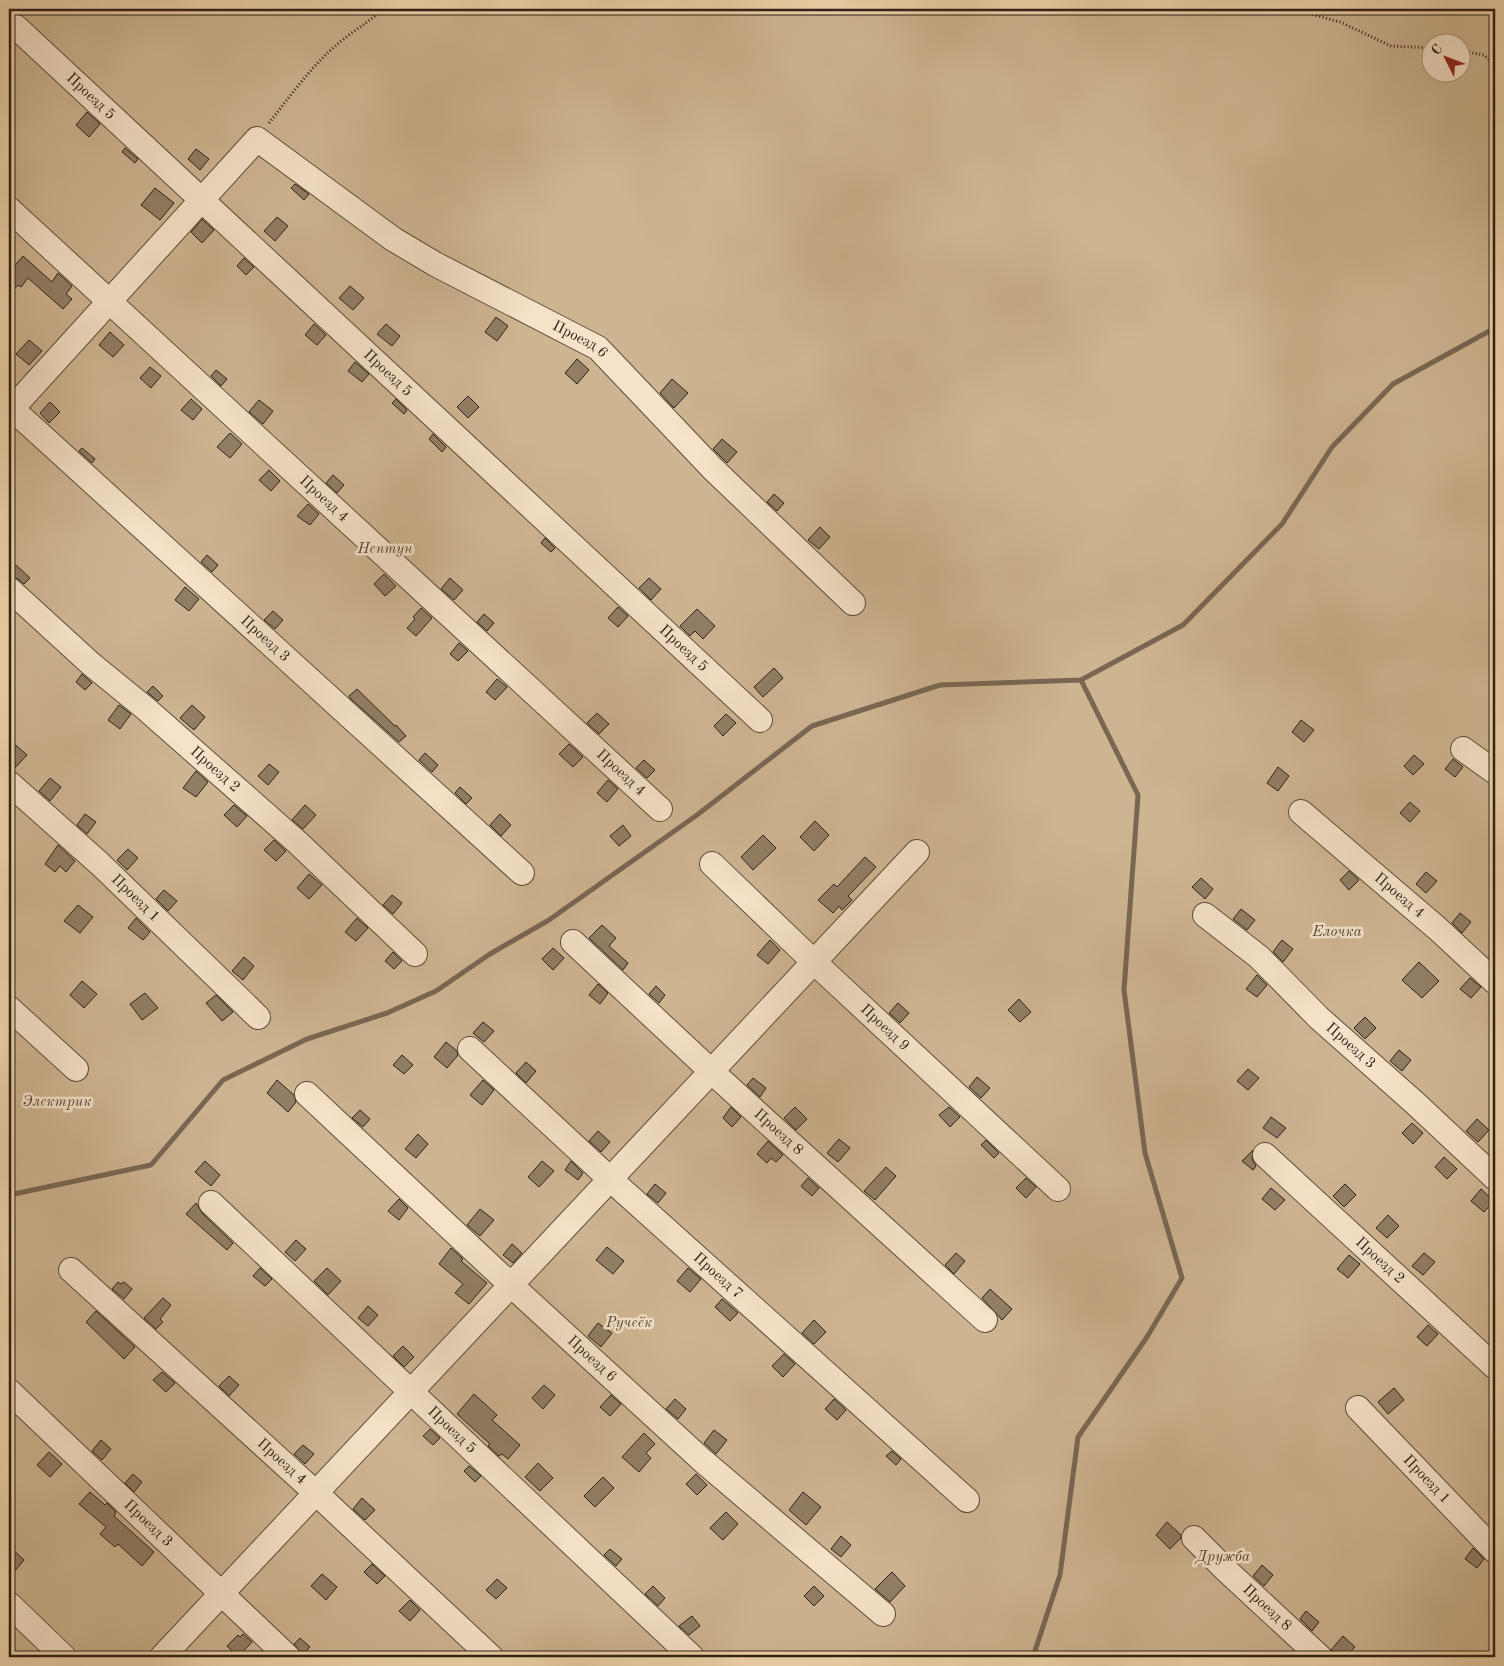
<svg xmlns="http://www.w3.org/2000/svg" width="1504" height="1666" viewBox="0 0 1504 1666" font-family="'Old Standard TT',serif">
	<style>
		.green { fill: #ceb592; stroke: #7d6b56; fill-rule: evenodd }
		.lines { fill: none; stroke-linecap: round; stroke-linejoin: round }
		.stream { stroke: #796754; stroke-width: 5 }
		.building { fill: #917e65; stroke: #2c211a }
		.minor-casing { stroke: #5d4e3e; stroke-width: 26 }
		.path { stroke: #2c211a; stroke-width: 3; stroke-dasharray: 1 2.5; stroke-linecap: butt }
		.minor { stroke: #f5e2c8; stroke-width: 24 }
		.labels { text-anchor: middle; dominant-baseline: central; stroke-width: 5; stroke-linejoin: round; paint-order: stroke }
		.street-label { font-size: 15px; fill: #2c211a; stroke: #f5e2c8 }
		.park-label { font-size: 15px; font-style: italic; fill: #544638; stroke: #f5e2c8 }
	</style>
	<rect width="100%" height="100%" fill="#efd3ab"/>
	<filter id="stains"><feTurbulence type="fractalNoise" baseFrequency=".004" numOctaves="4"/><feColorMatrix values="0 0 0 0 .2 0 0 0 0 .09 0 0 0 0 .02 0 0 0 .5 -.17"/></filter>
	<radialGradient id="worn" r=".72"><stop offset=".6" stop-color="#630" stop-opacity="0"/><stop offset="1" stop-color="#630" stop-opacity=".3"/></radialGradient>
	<path class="green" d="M 9,9 L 1495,9 L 1495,1657 L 9,1657 ZM 1432,42 L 1462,42 L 1462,72 L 1432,72 Z"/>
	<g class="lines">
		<path class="stream" d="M 9,1195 L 151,1165 L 223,1080 L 307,1039 L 387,1013 L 436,991 L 490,954 L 549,920 L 697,815 L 812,726 L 940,685 L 1081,680 L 1183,625 L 1282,524 L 1332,447 L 1393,384 L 1495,328
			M 1033,1657 L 1060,1575 L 1078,1437 L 1147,1337 L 1182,1278 L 1145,1153 L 1124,990 L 1138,795 L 1081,680"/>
	</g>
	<path class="building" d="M 87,112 L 100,124 L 89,137 L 76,125 Z
		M 125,148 L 138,159 L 135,163 L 122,152 Z
		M 196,149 L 209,159 L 200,170 L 188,159 Z
		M 295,184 L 309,194 L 304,200 L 291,188 Z
		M 155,188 L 174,203 L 160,220 L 141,205 Z
		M 277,217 L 288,226 L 275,241 L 264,231 Z
		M 202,219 L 214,230 L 202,243 L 191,232 Z
		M 23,256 L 52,282 L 58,273 L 72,286 L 66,294 L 72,299 L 63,309 L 28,278 L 21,287 L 18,285 L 9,295 L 9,272 Z
		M 244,258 L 254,267 L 246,275 L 237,266 Z
		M 350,286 L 364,298 L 353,310 L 339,298 Z
		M 496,317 L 508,326 L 497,341 L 485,332 Z
		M 314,324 L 326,335 L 317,345 L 305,335 Z
		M 386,324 L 400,336 L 392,346 L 377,334 Z
		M 110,332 L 124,345 L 113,357 L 99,345 Z
		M 29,340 L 42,351 L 29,365 L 16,354 Z
		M 577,359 L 589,370 L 577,384 L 565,373 Z
		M 355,362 L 369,374 L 362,382 L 348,371 Z
		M 150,367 L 161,376 L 151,388 L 140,378 Z
		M 216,370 L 227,379 L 221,386 L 211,376 Z
		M 672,379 L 688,393 L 674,408 L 660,393 Z
		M 468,396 L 479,407 L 468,418 L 457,407 Z
		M 191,399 L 202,409 L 193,420 L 181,410 Z
		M 396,399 L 407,410 L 404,414 L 392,403 Z
		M 259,400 L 273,411 L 263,424 L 249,412 Z
		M 50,402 L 60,412 L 49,423 L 40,413 Z
		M 230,433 L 242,444 L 230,458 L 217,447 Z
		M 433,434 L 446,447 L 442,452 L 429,439 Z
		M 722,439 L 737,452 L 727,463 L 713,449 Z
		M 82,448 L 95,459 L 92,463 L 79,451 Z
		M 269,470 L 280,481 L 271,491 L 259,480 Z
		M 333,475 L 344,485 L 337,493 L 326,483 Z
		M 774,494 L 784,503 L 777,511 L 767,502 Z
		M 308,504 L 319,514 L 310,525 L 297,516 Z
		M 820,527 L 830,537 L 819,549 L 808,540 Z
		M 545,538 L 555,548 L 551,552 L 541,543 Z
		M 207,555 L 218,565 L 212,572 L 201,562 Z
		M 16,565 L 30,578 L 24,584 L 18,579 L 9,576 L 9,573 Z
		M 384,574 L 396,586 L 385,596 L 374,584 Z
		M 450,578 L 463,590 L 454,600 L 441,589 Z
		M 649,578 L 661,589 L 651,600 L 639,588 Z
		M 185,587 L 199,599 L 189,611 L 175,600 Z
		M 618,607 L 628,616 L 618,627 L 608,618 Z
		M 421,608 L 432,618 L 416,636 L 407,628 L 415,619 L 413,617 Z
		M 697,609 L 715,626 L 703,639 L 695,631 L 690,636 L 680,626 Z
		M 273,611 L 283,620 L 275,629 L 264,620 Z
		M 484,614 L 494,623 L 487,631 L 477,622 Z
		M 459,643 L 468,651 L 458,661 L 450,654 Z
		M 774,668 L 783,678 L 763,697 L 754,687 Z
		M 82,674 L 92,683 L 85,690 L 76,682 Z
		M 497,679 L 507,687 L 495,700 L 486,692 Z
		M 153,686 L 163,696 L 158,701 L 147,692 Z
		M 357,689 L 395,726 L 396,725 L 406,736 L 399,742 L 351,699 L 349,696 Z
		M 119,705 L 131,714 L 120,729 L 108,720 Z
		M 192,705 L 205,717 L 194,730 L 180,718 Z
		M 597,713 L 609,724 L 599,734 L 587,723 Z
		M 726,714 L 736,723 L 723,736 L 714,726 Z
		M 1301,720 L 1314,730 L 1304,742 L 1292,732 Z
		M 9,739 L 27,755 L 13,770 L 9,770 Z
		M 569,744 L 583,757 L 573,767 L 559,754 Z
		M 425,753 L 438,765 L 432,772 L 419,760 Z
		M 1414,755 L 1424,764 L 1413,775 L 1404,766 Z
		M 1453,759 L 1463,767 L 1455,777 L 1445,769 Z
		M 644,760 L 655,770 L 647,778 L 636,768 Z
		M 269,764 L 279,772 L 268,785 L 258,776 Z
		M 1278,767 L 1289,776 L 1278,791 L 1267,783 Z
		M 196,771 L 208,782 L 196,797 L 183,788 Z
		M 50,778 L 61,787 L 50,801 L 39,791 Z
		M 608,780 L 618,789 L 607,802 L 597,793 Z
		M 460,787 L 472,798 L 466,804 L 455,793 Z
		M 1410,802 L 1420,811 L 1410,822 L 1400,813 Z
		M 234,805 L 247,816 L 237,827 L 224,815 Z
		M 305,805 L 316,815 L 303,829 L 292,820 Z
		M 85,814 L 96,822 L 87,834 L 77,825 Z
		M 500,814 L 511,825 L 501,836 L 490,825 Z
		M 815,821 L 829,835 L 814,851 L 800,837 Z
		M 623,825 L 631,836 L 619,846 L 610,836 Z
		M 763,835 L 776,848 L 753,870 L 741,857 Z
		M 274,840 L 286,851 L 276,861 L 264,850 Z
		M 58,845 L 75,861 L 66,872 L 60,866 L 55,872 L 45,864 Z
		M 128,849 L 138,858 L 127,870 L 117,860 Z
		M 865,857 L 876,867 L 848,896 L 852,900 L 842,910 L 839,906 L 833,913 L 818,900 L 834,884 L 837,887 Z
		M 1349,871 L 1359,880 L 1349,890 L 1340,880 Z
		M 1426,872 L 1437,881 L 1426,893 L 1416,884 Z
		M 309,874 L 322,885 L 309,899 L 297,888 Z
		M 1201,878 L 1213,889 L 1205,899 L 1192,887 Z
		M 164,890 L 177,901 L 168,911 L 156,899 Z
		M 392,895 L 402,903 L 393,914 L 383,905 Z
		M 78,905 L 93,917 L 80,933 L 64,921 Z
		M 1241,909 L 1255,920 L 1247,930 L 1233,919 Z
		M 1460,913 L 1471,922 L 1462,933 L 1452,923 Z
		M 136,918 L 150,932 L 143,940 L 128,928 Z
		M 357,918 L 368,928 L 356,941 L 345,932 Z
		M 602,925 L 616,938 L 609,946 L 628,963 L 623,970 L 589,938 Z
		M 770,940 L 780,950 L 768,964 L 757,955 Z
		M 1282,940 L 1293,949 L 1283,962 L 1273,952 Z
		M 553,948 L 564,958 L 553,970 L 542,959 Z
		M 393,952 L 402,961 L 394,969 L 385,961 Z
		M 244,957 L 254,966 L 243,980 L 232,971 Z
		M 1419,962 L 1439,981 L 1422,998 L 1402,980 Z
		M 1257,975 L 1267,985 L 1257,997 L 1246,989 Z
		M 1470,978 L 1481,987 L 1471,998 L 1460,989 Z
		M 82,981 L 97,994 L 84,1008 L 70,995 Z
		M 598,984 L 608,993 L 600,1004 L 589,995 Z
		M 656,986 L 665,995 L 659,1003 L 649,994 Z
		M 145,993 L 158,1008 L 142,1020 L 130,1004 Z
		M 216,995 L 233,1012 L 222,1021 L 206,1003 Z
		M 1019,999 L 1031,1012 L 1020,1022 L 1008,1010 Z
		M 898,1003 L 909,1013 L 900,1023 L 889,1013 Z
		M 1365,1017 L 1376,1028 L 1365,1039 L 1354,1028 Z
		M 483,1022 L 494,1031 L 484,1042 L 473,1033 Z
		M 446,1042 L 457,1051 L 458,1055 L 447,1068 L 434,1057 Z
		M 1399,1050 L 1411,1060 L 1402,1071 L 1390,1061 Z
		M 402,1055 L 413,1065 L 404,1074 L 393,1065 Z
		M 526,1062 L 536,1071 L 526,1083 L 516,1073 Z
		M 1248,1069 L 1259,1078 L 1248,1090 L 1237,1081 Z
		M 977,1077 L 990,1088 L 981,1098 L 969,1087 Z
		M 753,1078 L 766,1088 L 760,1097 L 747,1085 Z
		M 277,1080 L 294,1095 L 296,1102 L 288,1112 L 267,1093 Z
		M 483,1080 L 494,1090 L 482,1105 L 470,1095 Z
		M 731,1107 L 741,1117 L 732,1127 L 723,1118 Z
		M 795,1107 L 807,1119 L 796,1130 L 784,1118 Z
		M 949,1107 L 960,1117 L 950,1127 L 939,1115 Z
		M 360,1110 L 370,1119 L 363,1127 L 352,1118 Z
		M 1271,1117 L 1286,1128 L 1277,1138 L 1263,1128 Z
		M 1477,1119 L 1489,1130 L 1478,1142 L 1466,1131 Z
		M 1412,1123 L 1423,1133 L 1413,1144 L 1402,1133 Z
		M 598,1131 L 610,1142 L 601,1152 L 589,1141 Z
		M 418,1134 L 428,1144 L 416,1158 L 405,1149 Z
		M 839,1139 L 850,1148 L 838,1162 L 827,1153 Z
		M 986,1140 L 999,1153 L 994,1158 L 981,1145 Z
		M 768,1141 L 783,1155 L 776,1162 L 771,1158 L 767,1163 L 757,1154 Z
		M 1253,1150 L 1252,1159 L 1256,1166 L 1253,1170 L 1242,1161 Z
		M 1444,1157 L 1457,1169 L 1447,1179 L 1435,1167 Z
		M 205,1161 L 220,1175 L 211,1186 L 195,1172 Z
		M 542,1161 L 554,1171 L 539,1187 L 528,1177 Z
		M 571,1161 L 583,1173 L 578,1180 L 565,1170 Z
		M 886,1167 L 896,1176 L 875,1200 L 864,1191 Z
		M 808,1178 L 819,1188 L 812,1196 L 801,1186 Z
		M 1026,1178 L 1036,1187 L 1026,1198 L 1016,1188 Z
		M 655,1184 L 666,1193 L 658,1203 L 647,1194 Z
		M 1345,1184 L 1356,1195 L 1344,1207 L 1333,1196 Z
		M 1271,1188 L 1285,1200 L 1275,1210 L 1262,1199 Z
		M 1481,1189 L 1494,1201 L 1484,1212 L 1471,1201 Z
		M 399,1199 L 408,1208 L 399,1220 L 388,1211 Z
		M 196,1203 L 202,1213 L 233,1243 L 227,1250 L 186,1214 Z
		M 480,1209 L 494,1220 L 480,1236 L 467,1225 Z
		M 1388,1215 L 1399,1226 L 1387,1238 L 1376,1228 Z
		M 296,1240 L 306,1249 L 295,1261 L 285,1252 Z
		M 512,1244 L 522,1253 L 513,1263 L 503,1255 Z
		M 607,1247 L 624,1261 L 613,1274 L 596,1260 Z
		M 451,1248 L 463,1259 L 461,1261 L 487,1283 L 469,1304 L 455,1293 L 463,1284 L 439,1264 Z
		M 956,1253 L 965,1261 L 954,1274 L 945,1265 Z
		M 1424,1253 L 1435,1262 L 1423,1275 L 1412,1266 Z
		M 1349,1255 L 1360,1264 L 1348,1278 L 1337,1269 Z
		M 260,1268 L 272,1279 L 265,1286 L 253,1276 Z
		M 327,1268 L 341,1281 L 328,1295 L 314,1281 Z
		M 688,1268 L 701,1279 L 690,1292 L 677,1281 Z
		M 118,1282 L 121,1284 L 124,1282 L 132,1289 L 124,1299 L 112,1289 Z
		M 990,1289 L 1012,1309 L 1002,1320 L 982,1298 Z
		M 163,1298 L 171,1305 L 160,1319 L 163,1322 L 156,1329 L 144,1318 Z
		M 722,1299 L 738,1313 L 730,1321 L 715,1307 Z
		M 368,1306 L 378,1315 L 368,1326 L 358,1318 Z
		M 96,1311 L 135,1347 L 124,1359 L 86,1322 Z
		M 814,1320 L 826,1332 L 814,1344 L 802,1333 Z
		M 598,1323 L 612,1333 L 601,1347 L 588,1336 Z
		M 1428,1325 L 1438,1334 L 1427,1346 L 1417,1337 Z
		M 403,1346 L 414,1357 L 404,1367 L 393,1356 Z
		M 784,1354 L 795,1364 L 783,1377 L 772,1366 Z
		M 162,1372 L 175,1383 L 166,1392 L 153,1380 Z
		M 229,1376 L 239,1385 L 229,1396 L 219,1386 Z
		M 544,1385 L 555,1395 L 543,1409 L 532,1398 Z
		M 1394,1388 L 1404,1400 L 1388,1414 L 1378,1402 Z
		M 474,1394 L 497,1415 L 492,1420 L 520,1445 L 508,1459 L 502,1454 L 499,1456 L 488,1446 L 490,1444 L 457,1414 Z
		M 611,1395 L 621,1404 L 610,1416 L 600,1407 Z
		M 675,1399 L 686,1409 L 678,1419 L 666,1409 Z
		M 834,1399 L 846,1410 L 837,1420 L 825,1409 Z
		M 430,1429 L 440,1438 L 433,1445 L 423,1436 Z
		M 714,1430 L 727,1440 L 716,1454 L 704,1443 Z
		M 644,1433 L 655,1444 L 646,1453 L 651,1458 L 639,1472 L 622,1457 Z
		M 101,1440 L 111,1449 L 102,1460 L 92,1451 Z
		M 303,1445 L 314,1454 L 305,1464 L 294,1454 Z
		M 892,1451 L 901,1459 L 896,1465 L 886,1456 Z
		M 49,1452 L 62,1464 L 50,1477 L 37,1465 Z
		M 538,1463 L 553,1478 L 540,1491 L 525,1477 Z
		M 469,1466 L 481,1476 L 475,1482 L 464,1471 Z
		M 133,1474 L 142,1482 L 134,1492 L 125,1483 Z
		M 696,1474 L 707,1485 L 697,1495 L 686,1484 Z
		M 603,1477 L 614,1488 L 595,1507 L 584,1496 Z
		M 90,1492 L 105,1505 L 107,1503 L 116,1512 L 114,1516 L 154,1552 L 142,1566 L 118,1544 L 115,1547 L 100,1534 L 106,1527 L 79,1504 Z
		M 803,1492 L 821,1507 L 806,1525 L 789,1510 Z
		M 362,1498 L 375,1510 L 365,1520 L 353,1509 Z
		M 726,1512 L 738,1524 L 723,1540 L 710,1528 Z
		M 1167,1522 L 1181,1535 L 1181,1538 L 1170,1549 L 1156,1535 Z
		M 841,1536 L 851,1545 L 841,1557 L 831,1549 Z
		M 9,1546 L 24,1560 L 9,1578 Z
		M 1473,1548 L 1484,1559 L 1477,1568 L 1465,1559 Z
		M 610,1549 L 622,1559 L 616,1566 L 604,1555 Z
		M 372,1564 L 385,1576 L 377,1584 L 364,1572 Z
		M 1262,1565 L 1273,1575 L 1264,1586 L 1253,1576 Z
		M 892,1572 L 905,1586 L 890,1602 L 875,1589 Z
		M 322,1574 L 337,1587 L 326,1600 L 311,1586 Z
		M 497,1579 L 507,1588 L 496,1599 L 486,1590 Z
		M 653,1586 L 665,1598 L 658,1606 L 645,1594 Z
		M 814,1586 L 824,1596 L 814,1606 L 804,1596 Z
		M 410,1600 L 420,1610 L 410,1621 L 399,1611 Z
		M 1306,1611 L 1319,1622 L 1312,1631 L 1300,1619 Z
		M 692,1616 L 700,1626 L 689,1635 L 679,1626 Z
		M 243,1634 L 252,1642 L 238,1657 L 227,1646 L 238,1635 L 240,1637 Z
		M 1343,1636 L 1355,1647 L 1345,1657 L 1338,1657 L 1331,1650 Z
		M 300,1638 L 310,1647 L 301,1656 L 301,1653 L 294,1644 Z"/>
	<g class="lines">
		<defs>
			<g id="minor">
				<path id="s1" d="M 16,27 L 760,720"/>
				<path id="s2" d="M 9,209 L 660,809"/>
				<path id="s3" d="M 9,406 L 522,873"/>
				<path id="s4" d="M 9,412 L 257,139 L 393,239 L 435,264 L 598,348 L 713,469 L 853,603"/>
				<path id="s5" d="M 9,589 L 91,664 L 145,708 L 297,842 L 415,954"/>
				<path d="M 1463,749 L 1495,772"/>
				<path id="s6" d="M 9,783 L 100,864 L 258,1017"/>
				<path id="s7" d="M 1301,812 L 1438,929 L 1495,982"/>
				<path id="s8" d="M 712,864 L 814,962 L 1058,1189"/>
				<path id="s9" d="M 1205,915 L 1259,957 L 1319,1018 L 1415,1103 L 1495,1178"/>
				<path id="s10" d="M 573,942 L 711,1071 L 985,1320"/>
				<path d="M 9,1008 L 76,1069"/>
				<path id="s11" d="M 470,1049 L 610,1179 L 967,1500"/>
				<path id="s12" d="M 307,1094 L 511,1285 L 703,1461 L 883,1614"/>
				<path id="s13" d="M 1265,1155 L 1495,1367"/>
				<path id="s14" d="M 211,1203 L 692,1657"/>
				<path id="s15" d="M 71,1270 L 316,1493 L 491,1657"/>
				<path id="s16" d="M 9,1391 L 288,1657"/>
				<path id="s17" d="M 1358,1408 L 1495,1551"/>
				<path id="s18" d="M 1194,1538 L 1227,1571 L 1320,1657"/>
				<path d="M 9,1604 L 64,1657"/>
				<path d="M 162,1657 L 917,852"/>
			</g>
		</defs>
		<use href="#minor" class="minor-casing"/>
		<path class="path" d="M 1278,9 L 1308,13 L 1340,22 L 1391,46 L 1432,48
			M 1462,51 L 1484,55 L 1495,65
			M 269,123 C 291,95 312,65 340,42 C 354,30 370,22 382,9"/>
		<use href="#minor" class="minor"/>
	</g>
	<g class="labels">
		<g class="street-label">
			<text stroke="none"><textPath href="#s1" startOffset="102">Проезд 5</textPath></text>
			<text stroke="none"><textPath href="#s4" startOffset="750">Проезд 6</textPath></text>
			<text stroke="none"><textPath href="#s1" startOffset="508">Проезд 5</textPath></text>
			<text stroke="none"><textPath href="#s2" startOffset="428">Проезд 4</textPath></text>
			<text stroke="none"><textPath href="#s3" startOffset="346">Проезд 3</textPath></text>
			<text stroke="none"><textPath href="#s1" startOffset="912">Проезд 5</textPath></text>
			<text stroke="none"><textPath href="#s5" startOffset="274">Проезд 2</textPath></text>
			<text stroke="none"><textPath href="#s2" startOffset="832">Проезд 4</textPath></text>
			<text stroke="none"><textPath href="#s7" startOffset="129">Проезд 4</textPath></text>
			<text stroke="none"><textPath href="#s6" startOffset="171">Проезд 1</textPath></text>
			<text stroke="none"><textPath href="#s8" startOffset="238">Проезд 9</textPath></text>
			<text stroke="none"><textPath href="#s9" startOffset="196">Проезд 3</textPath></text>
			<text stroke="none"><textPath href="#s10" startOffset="280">Проезд 8</textPath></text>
			<text stroke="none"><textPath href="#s13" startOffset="156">Проезд 2</textPath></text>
			<text stroke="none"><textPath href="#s11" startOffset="336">Проезд 7</textPath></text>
			<text stroke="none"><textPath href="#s12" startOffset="389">Проезд 6</textPath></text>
			<text stroke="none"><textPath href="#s14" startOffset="331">Проезд 5</textPath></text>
			<text stroke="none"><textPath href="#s15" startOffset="285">Проезд 4</textPath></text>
			<text stroke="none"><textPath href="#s17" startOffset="99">Проезд 1</textPath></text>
			<text stroke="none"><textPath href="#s16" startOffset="192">Проезд 3</textPath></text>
			<text stroke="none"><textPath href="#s18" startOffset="101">Проезд 8</textPath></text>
		</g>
		<g class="park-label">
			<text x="385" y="549">Нептун</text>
			<text x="1337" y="932">Елочка</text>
			<text x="57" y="1102">Электрик</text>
			<text x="629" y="1323">Ручеёк</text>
			<text x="1223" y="1557">Дружба</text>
		</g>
	</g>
	<rect width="1504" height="1666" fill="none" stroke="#efd3ab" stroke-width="30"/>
	<rect x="10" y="10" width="1484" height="1646" fill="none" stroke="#2c211a" stroke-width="2.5"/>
	<rect x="15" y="15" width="1474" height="1636" fill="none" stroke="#2c211a"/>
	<g transform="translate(1446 58) rotate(312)"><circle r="24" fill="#f5e2c8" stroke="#a59582"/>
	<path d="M0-4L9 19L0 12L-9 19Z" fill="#8f2418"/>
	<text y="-8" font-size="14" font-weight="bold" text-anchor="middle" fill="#2c211a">С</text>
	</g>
	<rect width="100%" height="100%" filter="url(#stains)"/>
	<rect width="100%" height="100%" fill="url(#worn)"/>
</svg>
